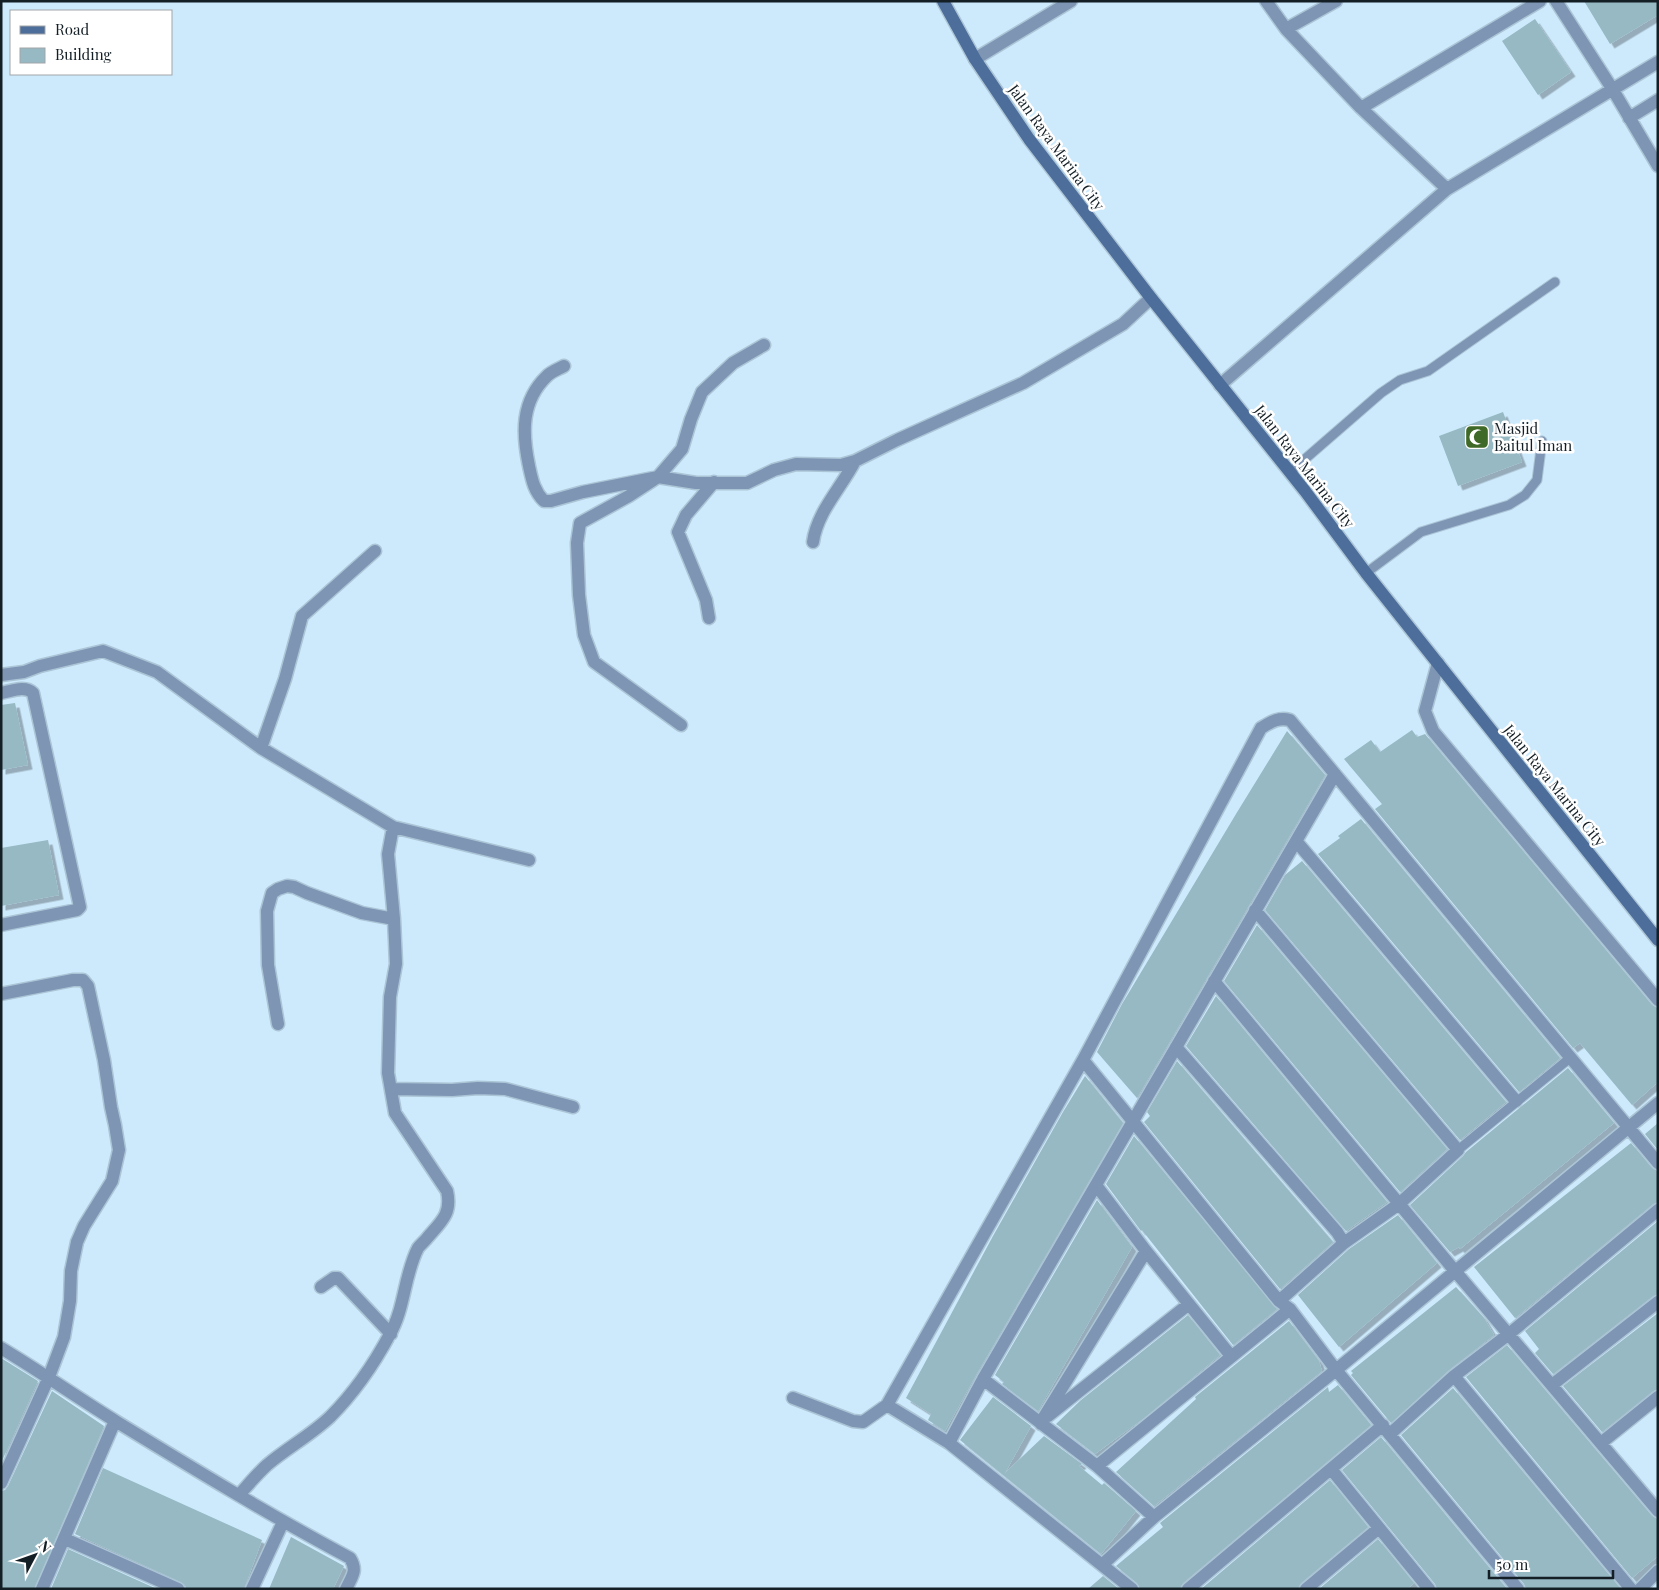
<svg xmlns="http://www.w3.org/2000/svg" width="1659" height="1590" viewBox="0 0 1659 1590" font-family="'Playfair Display',serif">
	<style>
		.building { fill: #96b9c3; filter: url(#shadow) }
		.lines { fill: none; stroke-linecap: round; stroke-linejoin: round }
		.service-casing { stroke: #acc5d6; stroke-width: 11 }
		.minor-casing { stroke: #acc5d6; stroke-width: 15 }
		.secondary-casing { stroke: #acc5d6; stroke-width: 15 }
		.service { stroke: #7e95b4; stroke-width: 9 }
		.minor { stroke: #7e95b4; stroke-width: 12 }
		.secondary { stroke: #4d6d9a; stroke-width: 12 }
		.labels { text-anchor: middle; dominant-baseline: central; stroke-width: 5; stroke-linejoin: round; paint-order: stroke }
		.street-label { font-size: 15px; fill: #131e25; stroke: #fff }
		.poi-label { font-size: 15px; fill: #131e25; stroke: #fff; text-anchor: start }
	</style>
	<defs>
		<filter id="shadow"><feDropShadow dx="4.5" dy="4.5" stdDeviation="0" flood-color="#0004"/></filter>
	</defs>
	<rect width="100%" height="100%" fill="#cdeafd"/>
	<path class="building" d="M 1584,1 L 1658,1 L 1658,15 L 1610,44 Z
		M 1535,19 L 1571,72 L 1538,95 L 1502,41 Z
		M 1503,412 L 1522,462 L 1458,486 L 1439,436 Z
		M 15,703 L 28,765 L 1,770 L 1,705 Z
		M 1412,730 L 1417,737 L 1425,734 L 1652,1005 L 1658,1008 L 1658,1082 L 1632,1105 L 1580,1043 L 1573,1048 L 1375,809 L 1382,804 L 1344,759 L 1371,740 L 1380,752 Z
		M 1287,731 L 1325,775 L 1137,1098 L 1097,1052 L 1122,1004 L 1236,814 Z
		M 1361,819 L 1560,1058 L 1519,1092 L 1318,854 L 1340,838 L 1338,836 Z
		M 48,840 L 59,895 L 1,906 L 1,848 Z
		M 1302,861 L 1506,1102 L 1460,1140 L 1265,910 L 1285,875 Z
		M 1257,925 L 1447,1149 L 1400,1192 L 1224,981 Z
		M 1216,996 L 1387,1202 L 1346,1231 L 1186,1046 Z
		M 1177,1061 L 1333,1242 L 1280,1289 L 1144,1122 L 1150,1116 L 1147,1112 Z
		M 1568,1068 L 1614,1123 L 1460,1249 L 1459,1247 L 1450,1252 L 1410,1205 L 1463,1156 L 1466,1152 Z
		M 1085,1076 L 1123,1123 L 976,1375 L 945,1431 L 928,1420 L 931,1414 L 906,1398 L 993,1236 L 1063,1112 Z
		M 1658,1123 L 1658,1150 L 1645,1134 Z
		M 1134,1136 L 1277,1309 L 1233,1345 L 1142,1230 L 1141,1231 L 1106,1184 Z
		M 1631,1143 L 1652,1168 L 1658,1171 L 1658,1202 L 1653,1204 L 1515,1318 L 1474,1267 Z
		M 1097,1200 L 1132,1247 L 1038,1411 L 1002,1384 L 1004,1382 L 995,1375 Z
		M 1398,1215 L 1437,1263 L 1339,1347 L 1298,1295 L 1349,1249 Z
		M 1658,1221 L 1658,1294 L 1653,1296 L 1553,1374 L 1535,1353 L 1539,1349 L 1525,1331 Z
		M 1456,1287 L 1484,1318 L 1494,1335 L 1449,1370 L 1391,1423 L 1351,1375 L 1353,1373 L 1351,1371 Z
		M 1658,1313 L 1658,1389 L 1653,1391 L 1602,1432 L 1563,1386 Z
		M 1188,1315 L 1220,1355 L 1144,1418 L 1095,1454 L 1056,1424 L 1081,1400 Z
		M 1289,1321 L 1319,1361 L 1322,1371 L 1154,1506 L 1116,1472 L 1196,1399 L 1195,1397 Z
		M 1507,1345 L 1652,1516 L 1658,1519 L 1658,1556 L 1632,1578 L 1466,1377 Z
		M 1,1358 L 38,1381 L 1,1463 Z
		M 1338,1385 L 1371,1425 L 1183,1583 L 1180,1589 L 1140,1589 L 1137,1583 L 1116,1566 L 1163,1527 L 1160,1523 L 1328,1387 L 1329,1392 Z
		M 1453,1388 L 1620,1588 L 1620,1589 L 1526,1589 L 1524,1584 L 1401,1435 Z
		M 52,1391 L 104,1426 L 34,1589 L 1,1589 L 1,1491 L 5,1490 L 8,1486 Z
		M 993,1397 L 1031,1426 L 1005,1473 L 1044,1436 L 1082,1464 L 1079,1466 L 1102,1485 L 1104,1483 L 1136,1511 L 1101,1554 L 960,1440 Z
		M 1381,1437 L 1507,1589 L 1437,1589 L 1435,1584 L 1342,1470 Z
		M 103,1468 L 262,1540 L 244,1589 L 186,1589 L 185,1585 L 181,1582 L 75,1534 Z
		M 1330,1480 L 1368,1527 L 1301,1583 L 1298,1589 L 1201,1589 Z
		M 291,1537 L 344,1566 L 333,1589 L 269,1589 Z
		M 1378,1539 L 1414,1583 L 1407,1589 L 1319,1589 Z
		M 68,1549 L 157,1589 L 51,1589 Z
		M 1103,1576 L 1119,1589 L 1088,1589 Z"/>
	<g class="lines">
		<defs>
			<path id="service" d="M 1290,472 L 1381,393 L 1400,380 L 1428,371 L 1555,282
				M 1366,573 L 1421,532 L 1509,505 L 1525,495 L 1537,480 L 1542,441
				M 1458,1150 L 1570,1058"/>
			<path id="minor" d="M 1266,1 L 1286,29 L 1336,1
				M 1556,1 L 1613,90 L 1658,166
				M 1286,29 L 1361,108 L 1447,189
				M 975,59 L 1071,1
				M 1361,108 L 1540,1
				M 1629,118 L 1658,100
				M 564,366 C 559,369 552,371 547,376 C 521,401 522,433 529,466 C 532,480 534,491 544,501 L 551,501 L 583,492 L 658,477 L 696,483 L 747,483 L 774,470 L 796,464 L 841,465 L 855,461 L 897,440 L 1023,383 L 1123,324 L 1151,298
				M 1220,385 L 1447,189 L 1658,62
				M 813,542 C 817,512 841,488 855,461
				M 709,618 L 706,600 L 678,532 L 686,515 L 714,482
				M 1438,663 L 1425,711 L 1433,731 L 1658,1000
				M 1,675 L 24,672 L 40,666 L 103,651 L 157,672 L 261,748 L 285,679 L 302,616 L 375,551
				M 1,693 C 12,691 25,685 33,693 L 80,907 L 77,910 L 1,925
				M 681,725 L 594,662 L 584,635 L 579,595 L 577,543 L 580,523 L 629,496 L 658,477 L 682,449 L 691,419 L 702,392 L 733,363 L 764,345
				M 261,748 L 393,827 L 529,860
				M 1296,841 L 1516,1101
				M 1255,910 L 1458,1150 L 1399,1204 L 1344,1243
				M 1214,981 L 1455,1271 L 1658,1511
				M 1,994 L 73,980 L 83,980 L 88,986 L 104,1060 L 111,1107 L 115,1125 L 119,1150 L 112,1181 L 84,1226 L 77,1242 L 71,1271 L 70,1301 L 64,1337 L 49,1377 L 1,1483
				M 278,1024 L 268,965 L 267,911 L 272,893 L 278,889 L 287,886 L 294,887 L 307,893 L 362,913 L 394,919
				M 1176,1047 L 1337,1232 L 1344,1243 L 1279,1301
				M 1083,1060 L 1279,1301 L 1290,1309 L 1336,1370 L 1518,1589
				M 391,1089 L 452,1090 L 478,1088 L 505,1089 L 573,1107
				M 1096,1185 L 1146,1251 L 1231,1356
				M 321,1287 L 334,1278 L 338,1278 L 391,1334
				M 1,1348 C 41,1372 78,1398 117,1422 C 194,1469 271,1516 350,1558 C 358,1571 352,1576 346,1589
				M 1454,1376 L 1631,1589
				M 983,1379 L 1097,1466 L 1154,1517
				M 1552,1385 L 1658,1302
				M 793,1398 L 853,1421 L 863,1422 L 887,1405 L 1083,1060 L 1261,728 C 1271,722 1278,717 1290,720 L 1658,1163
				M 887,1405 L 949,1443 L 1132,1589
				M 1048,1416 L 1189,1304
				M 1041,1424 L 1041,1422 L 1146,1251
				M 1390,1434 L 1454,1376 L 1509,1334 L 1658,1210
				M 949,1443 L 983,1379 L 1335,774
				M 1601,1443 L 1658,1397
				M 1097,1466 L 1290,1309
				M 1331,1469 L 1429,1589
				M 239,1495 C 248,1485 257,1474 267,1465 C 287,1448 311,1435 330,1417 C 354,1393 374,1364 390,1334 C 405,1308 404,1275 418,1248 C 421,1244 425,1241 428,1237 C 442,1221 452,1213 447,1191 L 395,1113 L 388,1073 L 390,997 L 396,964 L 394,919 L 388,854 L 393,827
				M 65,1539 L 178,1589
				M 1102,1565 L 1154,1517 L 1336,1370 L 1658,1103
				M 42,1589 L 115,1421
				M 252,1589 L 283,1522
				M 1188,1589 L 1383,1425
				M 1306,1589 L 1379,1528
				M 1640,1589 L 1658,1571"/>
			<path id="secondary" d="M 943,1 L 975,59 L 1029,139 L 1151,298 L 1305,491 L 1366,573 L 1658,940"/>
		</defs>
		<use href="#service" class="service-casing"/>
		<use href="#minor" class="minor-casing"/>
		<use href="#secondary" class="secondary-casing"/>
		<use href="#service" class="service"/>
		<use href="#minor" class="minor"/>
		<use href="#secondary" class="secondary"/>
	</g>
	<defs>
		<symbol id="mosque-square" viewBox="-11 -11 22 22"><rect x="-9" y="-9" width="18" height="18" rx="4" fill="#3f6926" stroke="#fff"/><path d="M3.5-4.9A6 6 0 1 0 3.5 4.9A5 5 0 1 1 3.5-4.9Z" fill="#fff"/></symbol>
	</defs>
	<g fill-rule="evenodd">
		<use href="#mosque-square" x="1463" y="423" width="28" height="28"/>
	</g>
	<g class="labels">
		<g class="street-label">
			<text transform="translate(1057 147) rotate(54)">Jalan Raya Marina City</text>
			<text transform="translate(1305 466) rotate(52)">Jalan Raya Marina City</text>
			<text transform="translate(1555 785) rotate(51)">Jalan Raya Marina City</text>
		</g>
		<g class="poi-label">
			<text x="1494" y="428">Masjid<tspan x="1494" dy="17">Baitul Iman</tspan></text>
		</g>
	</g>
	<rect width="1659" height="1590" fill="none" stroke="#131e25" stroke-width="5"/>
	<rect x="10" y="10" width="162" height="65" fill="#ffffff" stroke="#a1a5a8"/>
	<rect x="20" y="26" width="25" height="8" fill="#4d6d9a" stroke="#a1a5a8"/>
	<text x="55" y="35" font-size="15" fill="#131e25">Road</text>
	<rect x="20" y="48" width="25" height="15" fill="#96b9c3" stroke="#a1a5a8"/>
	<text x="55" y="60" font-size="15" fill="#131e25">Building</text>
	<g transform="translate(35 1555) rotate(49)" stroke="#ffffff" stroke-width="4" paint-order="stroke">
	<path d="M0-4L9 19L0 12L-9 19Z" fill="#131e25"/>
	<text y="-8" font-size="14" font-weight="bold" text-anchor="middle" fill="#131e25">N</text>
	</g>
	<path d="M1489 1570v8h124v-8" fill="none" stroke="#131e25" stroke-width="2.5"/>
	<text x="1496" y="1570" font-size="15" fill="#131e25" stroke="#ffffff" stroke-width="4" paint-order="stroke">50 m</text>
</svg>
